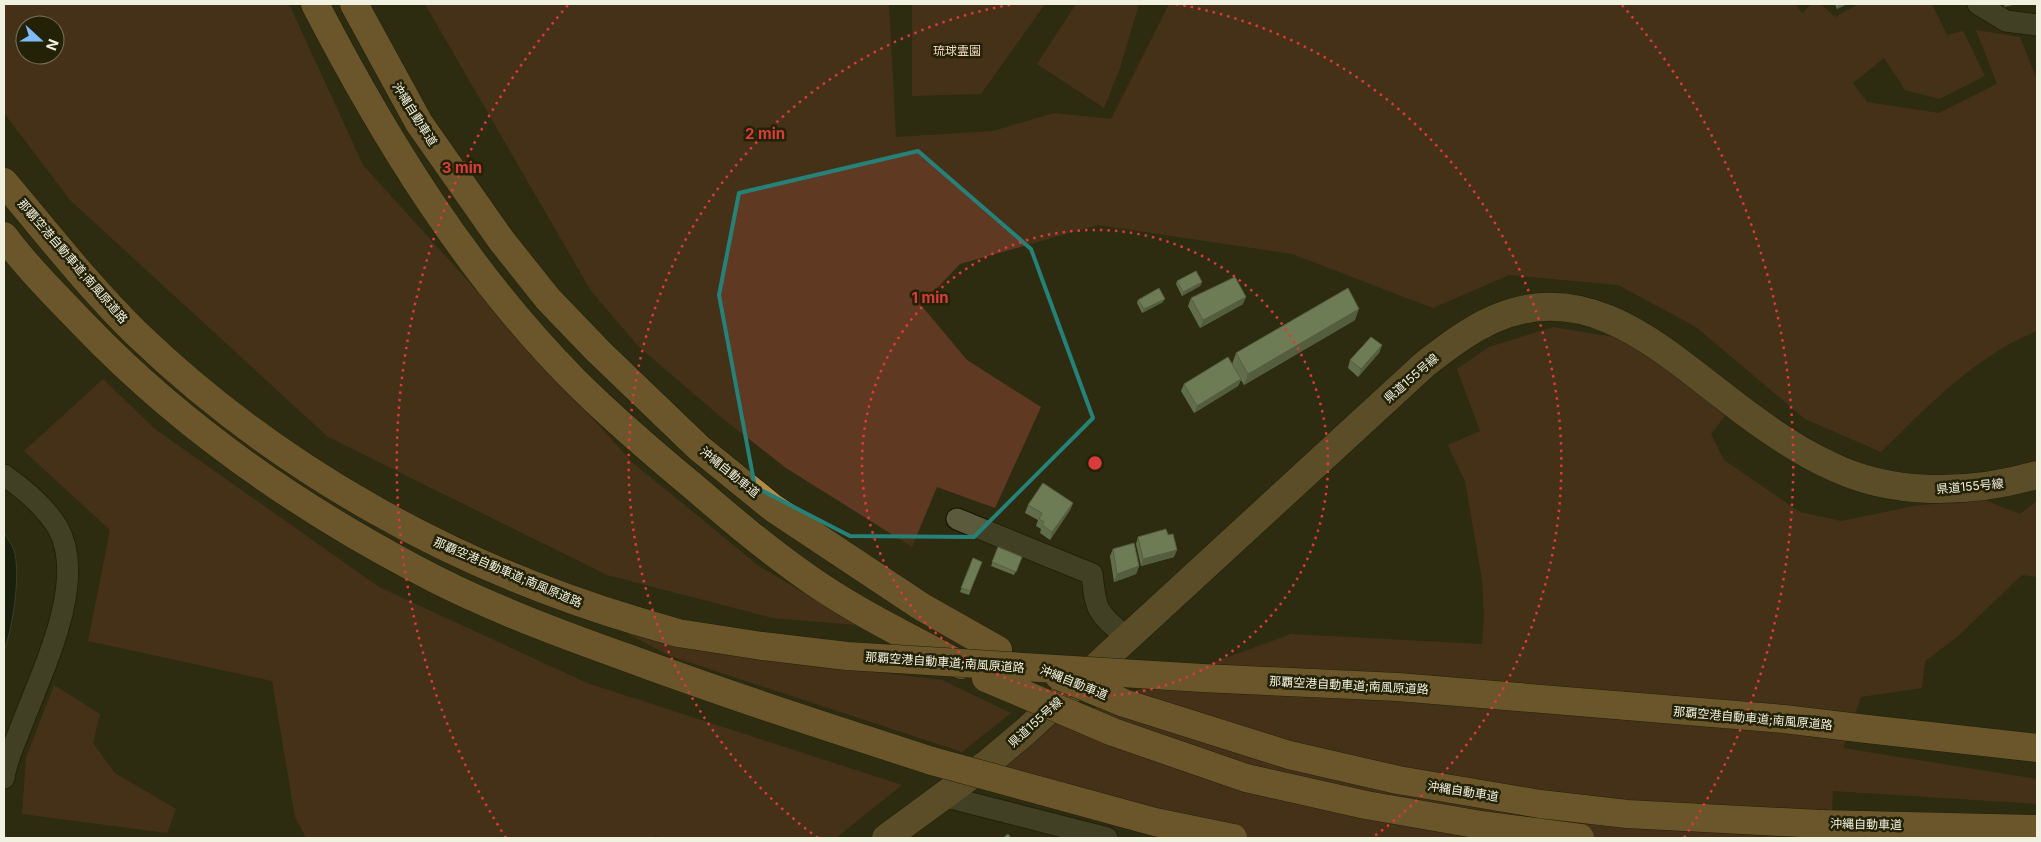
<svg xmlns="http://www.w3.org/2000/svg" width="2041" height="842" viewBox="0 0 2041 842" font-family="Inter,'Noto Sans JP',sans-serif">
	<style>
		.green { fill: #603923; fill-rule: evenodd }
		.water { fill: #02130b; stroke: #4a564b }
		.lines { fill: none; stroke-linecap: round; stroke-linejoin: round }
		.minor-casing { stroke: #151300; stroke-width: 23 }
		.major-casing { stroke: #151300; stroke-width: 29 }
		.highway-casing { stroke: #151300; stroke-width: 29 }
		.minor { stroke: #5b5a3d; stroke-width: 21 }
		.major { stroke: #907744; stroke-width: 28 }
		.highway { stroke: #b38b49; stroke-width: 28 }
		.highway-bridge-casing { stroke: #151300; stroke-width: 29; stroke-linecap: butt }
		.highway-bridge { stroke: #b38b49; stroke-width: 28 }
		.wall { fill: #a3bf93 }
		.shaded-wall { fill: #849b78 }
		.building { fill: #bddeab; stroke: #849b78 }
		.marked { fill: none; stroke: #268279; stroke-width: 4; stroke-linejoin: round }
		.ring { fill: none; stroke: #d93c3a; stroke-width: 2.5; stroke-dasharray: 2.5 5 }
		.labels { text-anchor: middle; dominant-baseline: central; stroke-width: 5; stroke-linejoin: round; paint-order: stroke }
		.park-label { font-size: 12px; fill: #f4d4c4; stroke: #232206 }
		.street-label { font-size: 12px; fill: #f1f1e0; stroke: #232206 }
		.centre { fill: #d93c3a; stroke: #232206; stroke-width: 2.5 }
		.ring-label { font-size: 15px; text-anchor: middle; font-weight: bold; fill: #d93c3a; stroke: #232206; stroke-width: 5; stroke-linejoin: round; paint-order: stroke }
	</style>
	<rect width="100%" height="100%" fill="#2d2b10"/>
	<path class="green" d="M 4,4 L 289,4 L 363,165 L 632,462 L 759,566 L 857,625 L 773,618 L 607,575 L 328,437 L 70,200 L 4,113 ZM 25,25 L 55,25 L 55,55 L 25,55 Z
		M 425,4 L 889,4 L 896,137 L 993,131 L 1054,113 L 1111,119 L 1169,4 L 1795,4 L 1802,13 L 1812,4 L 1821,4 L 1835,17 L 1859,4 L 1932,4 L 1947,35 L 1963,31 L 1985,76 L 1939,99 L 1905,90 L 1884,58 L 1853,83 L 1867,102 L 1939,113 L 1997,84 L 1976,30 L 2020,37 L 2037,80 L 2037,331 C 1975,356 1928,406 1881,452 L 1805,419 L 1696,327 L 1618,285 L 1509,275 L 1433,308 L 1292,254 L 1098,225 L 960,264 L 921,305 L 967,360 L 1041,407 L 995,508 L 937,487 L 912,547 L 786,468 L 722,418 L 638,346 L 591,291 Z
		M 912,4 L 1045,4 L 981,94 L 912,96 Z
		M 1076,4 L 1139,4 L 1120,68 L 1104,108 L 1037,64 Z
		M 1553,327 L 1614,337 L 1664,365 L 1725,416 L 1711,434 L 1724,460 L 1800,512 L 1841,521 L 1914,506 L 1982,499 L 2020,514 L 2037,501 L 2037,577 L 2022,575 L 1957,637 L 1925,661 L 1922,688 L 1861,697 L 1843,748 L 2037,779 L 2037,804 L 1833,791 L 1831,838 L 1186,838 L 1008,796 L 1008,761 L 1050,726 L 1151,685 L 1291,634 L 1482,644 L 1484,614 L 1482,580 L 1465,481 L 1448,445 L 1480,431 L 1457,369 L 1489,347 Z
		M 103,379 L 155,429 L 379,587 L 587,683 L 902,785 L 836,838 L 666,838 L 654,836 L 653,838 L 306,838 L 295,817 L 272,681 L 88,641 L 110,530 L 24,451 Z
		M 623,631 L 783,661 L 942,680 L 1011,713 L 962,752 L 670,656 Z
		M 54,685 L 100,714 L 93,743 L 115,773 L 176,809 L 167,833 L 22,814 L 26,758 Z"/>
	<path class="water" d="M 4,533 C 7,538 12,544 14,550 C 21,571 13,630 4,650 Z"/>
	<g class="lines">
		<defs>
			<path id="minor" d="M 1978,4 L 2006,21 L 2037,25
				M 4,475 C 24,489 45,506 58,528 C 88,582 41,673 21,727 C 15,743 6,761 4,778
				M 957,519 L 1092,574 C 1096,612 1097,612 1126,637
				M 943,796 L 1107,838"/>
			<path id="major" d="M 886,838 L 988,763 L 1026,731 L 1425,364 C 1447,347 1469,330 1494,319 C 1586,278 1659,347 1726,398 C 1758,423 1791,447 1827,464 C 1892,497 1970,494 2037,475"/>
			<path id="highway" d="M 315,4 C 385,139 466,271 574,380 C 612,418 653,453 694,487 C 729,517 764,547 801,573 C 850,609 907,636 961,665
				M 354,4 L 419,123 L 501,240 L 548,299 L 598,351 L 699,448 L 773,508 L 922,607 L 998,650
				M 4,182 C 47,233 88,286 136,333 C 276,468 452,566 637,621
				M 4,236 C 27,267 56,296 84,325 C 178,423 292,503 412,567 C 480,604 555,632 628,658 C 728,695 830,728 932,761
				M 1867,729 L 2037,748
				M 1820,824 L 2037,829"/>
		</defs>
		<use href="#minor" class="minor-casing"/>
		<use href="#major" class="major-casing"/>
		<use href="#highway" class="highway-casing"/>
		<use href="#minor" class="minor"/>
		<use href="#major" class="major"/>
		<use href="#highway" class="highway"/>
		<defs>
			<path id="highway-bridge" d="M 637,621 L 678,633 L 762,646 L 847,656 L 1202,678 L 1398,687 L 1784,719 L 1867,729
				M 1059,676 L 1124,703 L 1289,755 L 1398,780 L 1540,804 L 1627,814 L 1820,824
				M 986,678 L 1113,732 L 1246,778 L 1366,805 L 1481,825 L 1580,838
				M 932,761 L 1155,822 L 1233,838"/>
		</defs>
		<use href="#highway-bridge" class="highway-bridge-casing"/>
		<use href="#highway-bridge" class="highway-bridge"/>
	</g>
	<path class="wall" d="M 1835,4 L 1847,4 L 1837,9 Z
		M 1177,281 L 1202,282 L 1200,286 L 1182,296 L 1176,284 Z
		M 1191,298 L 1243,304 L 1200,328 L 1188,306 Z
		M 1138,300 L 1163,302 L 1142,313 L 1137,303 Z
		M 1355,320 L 1244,385 L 1241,380 L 1238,386 L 1194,413 L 1181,391 L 1184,384 L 1232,364 L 1236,353 Z
		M 1382,345 L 1379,353 L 1358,377 L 1348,368 L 1350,360 Z
		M 1073,503 L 1070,510 L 1050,540 L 1040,533 L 1041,529 L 1036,526 L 1038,520 L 1025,513 L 1028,505 Z
		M 1168,535 L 1174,557 L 1141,566 L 1136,544 L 1138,537 Z
		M 998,547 L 1022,557 L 1014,575 L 991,566 Z
		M 1113,549 L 1139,566 L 1136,574 L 1114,582 L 1110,556 Z
		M 973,558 L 982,562 L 969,595 L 960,592 Z"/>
	<path class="shaded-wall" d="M 1839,4 L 1847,4 L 1837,9 Z
		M 2005,4 L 2018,4 L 2004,7 Z
		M 1202,282 L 1200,286 L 1182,296 L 1183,292 Z
		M 1246,297 L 1243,304 L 1200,328 L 1203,320 Z
		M 1165,299 L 1163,302 L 1142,313 L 1144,309 Z
		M 1359,309 L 1355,320 L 1244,385 L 1248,374 Z
		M 1382,345 L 1379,353 L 1358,377 L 1361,369 Z
		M 1241,379 L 1238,386 L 1194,413 L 1197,406 Z
		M 1073,503 L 1070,510 L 1050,540 L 1052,532 Z
		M 1177,550 L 1174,557 L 1141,566 L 1143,559 Z
		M 1139,566 L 1136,574 L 1114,582 L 1117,574 Z"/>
	<path class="building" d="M 1196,271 L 1202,282 L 1183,292 L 1177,281 Z
		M 1235,277 L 1246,297 L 1203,320 L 1191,298 Z
		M 1159,288 L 1165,299 L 1144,309 L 1138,300 Z
		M 1348,288 L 1359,309 L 1248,374 L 1236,353 Z
		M 1371,337 L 1382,345 L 1361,369 L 1350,360 Z
		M 1228,357 L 1241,379 L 1197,406 L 1184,384 Z
		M 1043,483 L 1073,503 L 1052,532 L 1042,525 L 1044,522 L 1039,519 L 1042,513 L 1028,505 Z
		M 1166,529 L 1168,535 L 1173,534 L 1177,550 L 1143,559 L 1138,537 Z
		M 1134,543 L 1139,566 L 1117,574 L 1113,549 Z
		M 998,547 L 1022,557 L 1016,572 L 992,562 Z
		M 973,558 L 982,562 L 970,591 L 961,588 Z
		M 1008,834 L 1011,838 L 1003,838 Z"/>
	<path d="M0 0H2041V842H0ZM 918,151 L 1031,249 L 1093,418 L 974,537 L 850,536 L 755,487 L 719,295 L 739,193 Z" fill="#2d2b10" fill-opacity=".55" fill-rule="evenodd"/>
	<path class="marked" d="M 918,151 L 1031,249 L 1093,418 L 974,537 L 850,536 L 755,487 L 719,295 L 739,193 Z"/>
	<g class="ring">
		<circle cx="1095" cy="463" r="233"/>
		<path d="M818 838A466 466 0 0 1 1014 4M1176 4A466 466 0 0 1 1372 838"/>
		<path d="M506 838A698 698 0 0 1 568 5M1622 5A698 698 0 0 1 1684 838"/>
	</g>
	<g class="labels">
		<g class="park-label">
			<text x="957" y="50">琉球霊園</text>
		</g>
		<g class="street-label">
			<text transform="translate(415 114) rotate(58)">沖縄自動車道</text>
			<text transform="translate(73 261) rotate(49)">那覇空港自動車道;南風原道路</text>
			<text transform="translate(1411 378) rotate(-41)">県道155号線</text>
			<text transform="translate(730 472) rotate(39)">沖縄自動車道</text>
			<text transform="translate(1970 486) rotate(-5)">県道155号線</text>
			<text transform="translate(508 572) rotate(23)">那覇空港自動車道;南風原道路</text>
			<text transform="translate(945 662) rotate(4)">那覇空港自動車道;南風原道路</text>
			<text transform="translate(1074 682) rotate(22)">沖縄自動車道</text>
			<text transform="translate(1349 685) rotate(3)">那覇空港自動車道;南風原道路</text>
			<text transform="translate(1753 718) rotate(5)">那覇空港自動車道;南風原道路</text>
			<text transform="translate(1035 722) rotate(-42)">県道155号線</text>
			<text transform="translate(1463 791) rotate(9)">沖縄自動車道</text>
			<text transform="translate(1866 824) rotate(1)">沖縄自動車道</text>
		</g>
	</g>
	<circle cx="1095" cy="463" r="8" class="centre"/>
	<g class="ring-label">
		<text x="765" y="139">2 min</text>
		<text x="462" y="173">3 min</text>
		<text x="930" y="303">1 min</text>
	</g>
	<rect width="2041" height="842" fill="none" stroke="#f1f1e0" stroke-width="10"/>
	<g transform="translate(40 40) rotate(111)"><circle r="24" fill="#232206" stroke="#75755d"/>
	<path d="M0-4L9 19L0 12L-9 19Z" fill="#7fbdfa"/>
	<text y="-8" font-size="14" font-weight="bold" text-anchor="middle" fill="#f1f1e0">N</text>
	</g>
</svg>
